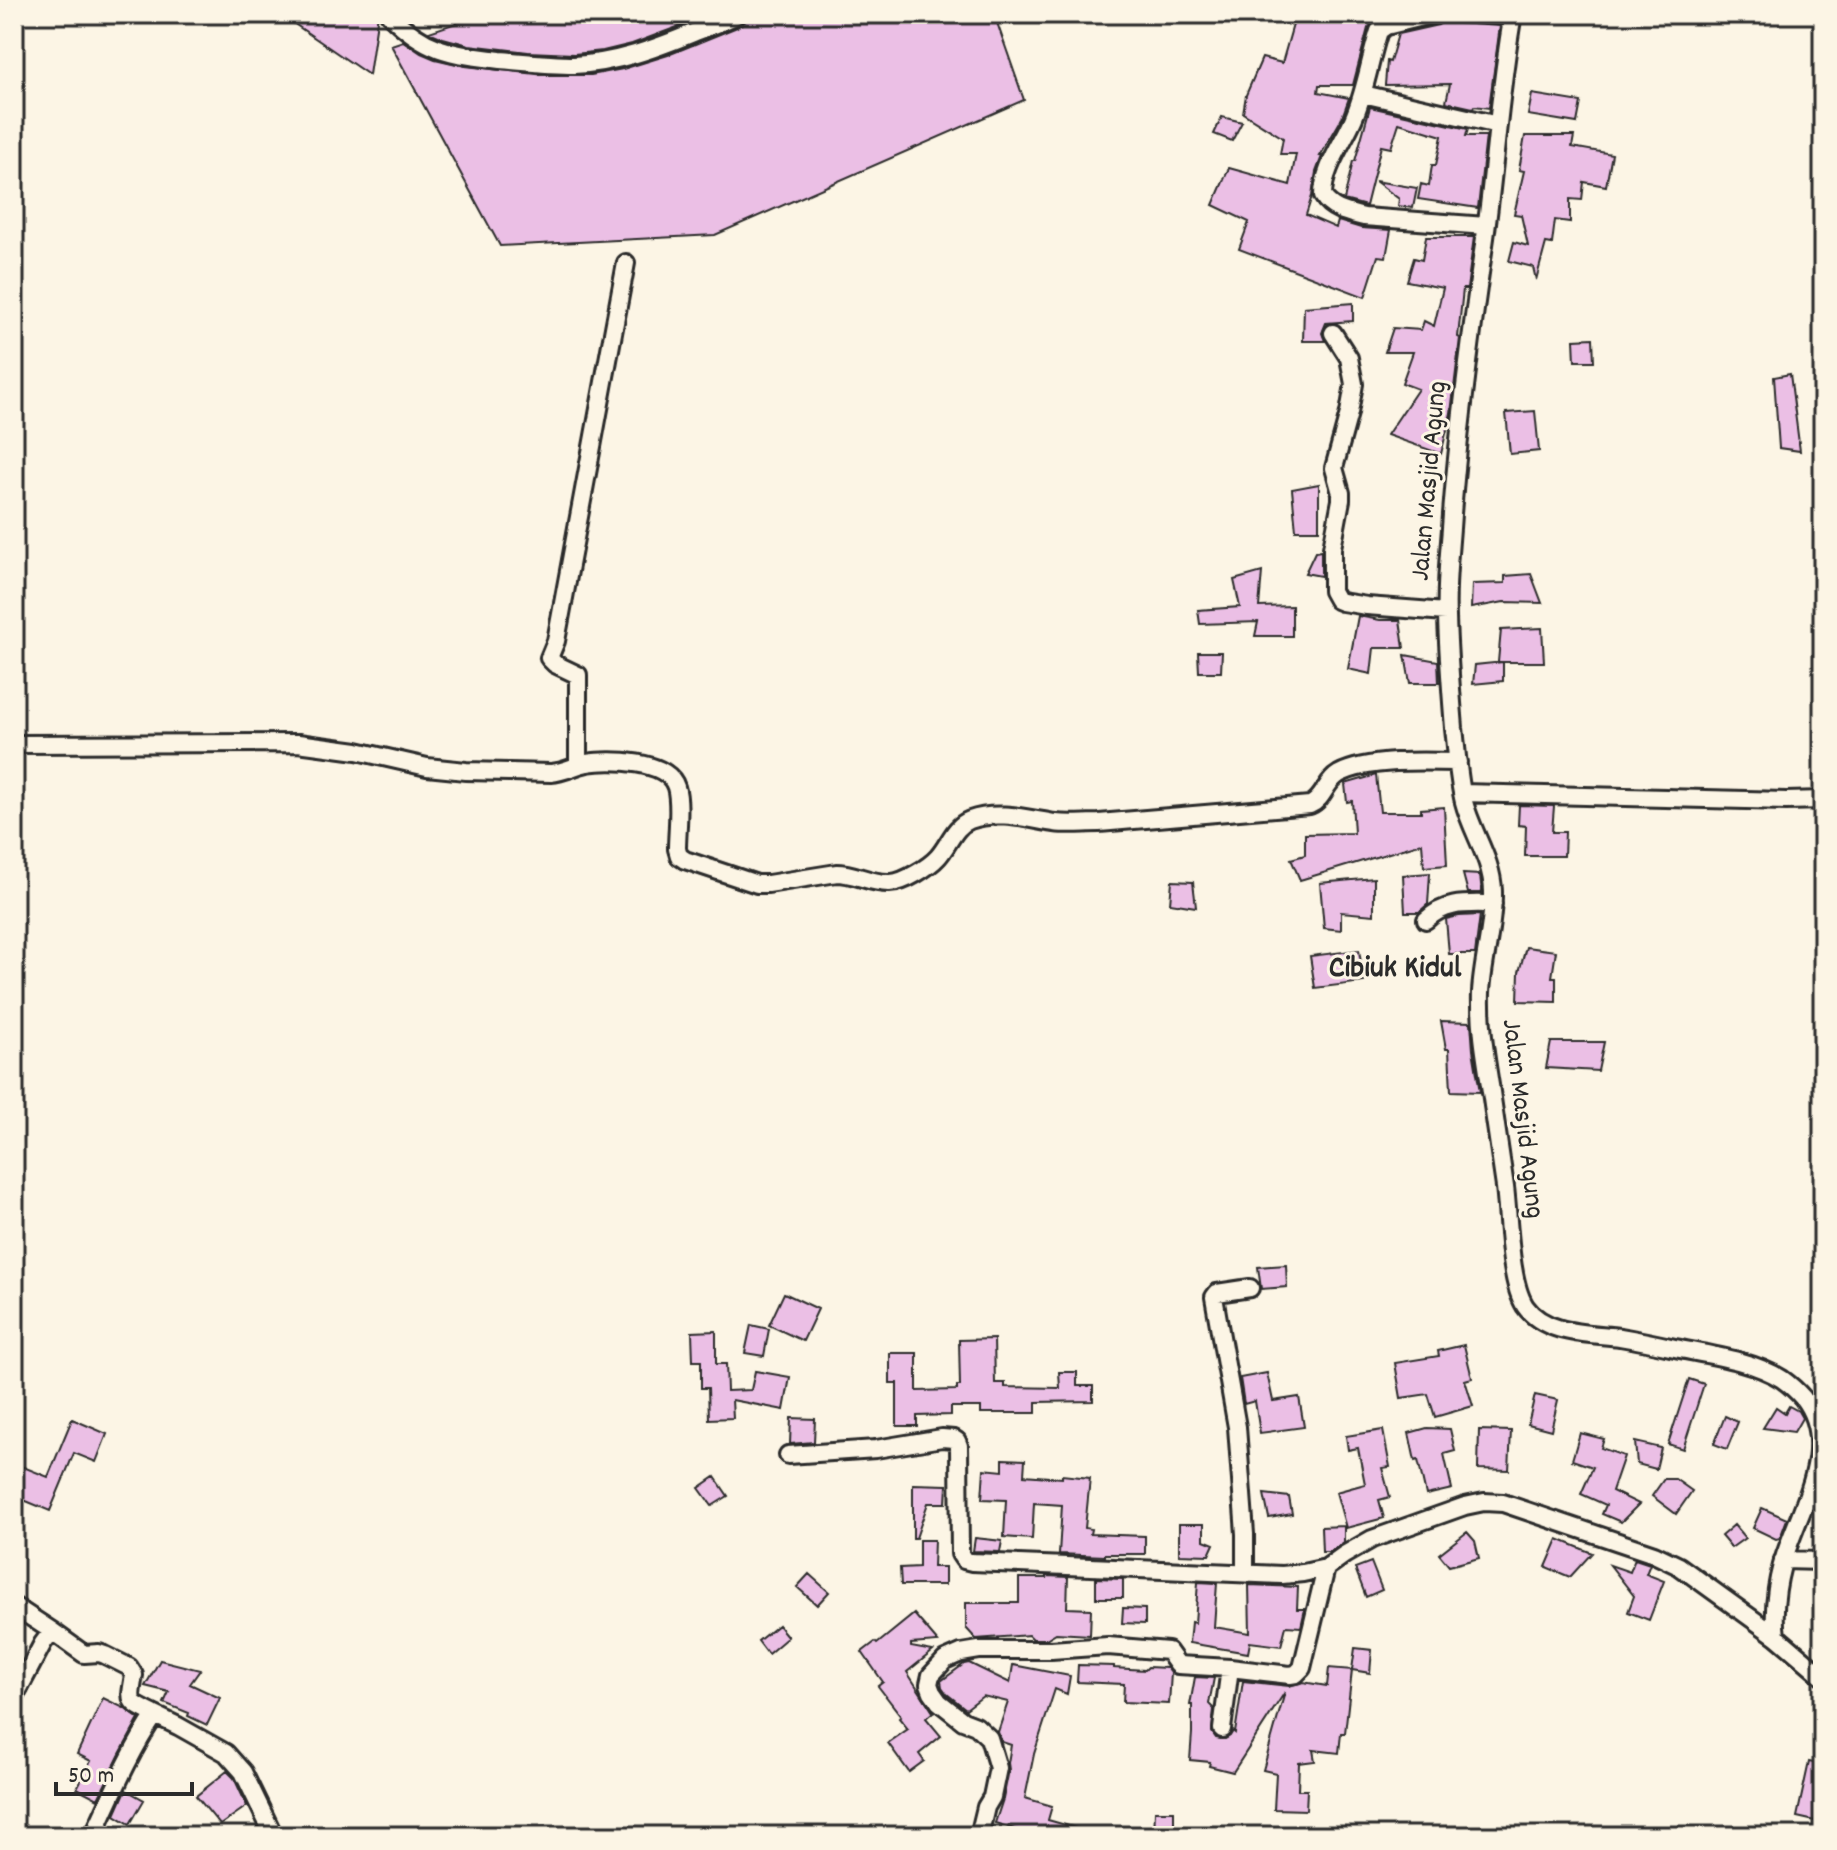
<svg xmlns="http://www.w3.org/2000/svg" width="1837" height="1850" viewBox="0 0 1837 1850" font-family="Dekko,sans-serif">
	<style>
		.building { fill: #ebbfe5; stroke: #2b2b2b; stroke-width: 2 }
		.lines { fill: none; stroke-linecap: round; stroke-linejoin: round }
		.street-casing { stroke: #2b2b2b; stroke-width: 22 }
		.street { stroke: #fcf5e5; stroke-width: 16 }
		.labels { text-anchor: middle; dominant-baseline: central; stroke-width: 6; stroke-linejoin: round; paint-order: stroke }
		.street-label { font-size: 28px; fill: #2b2b2b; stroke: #fcf5e5 }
		.quarter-label { font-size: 32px; font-weight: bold; fill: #2b2b2b; stroke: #fcf5e5 }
	</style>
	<rect width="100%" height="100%" fill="#fcf5e5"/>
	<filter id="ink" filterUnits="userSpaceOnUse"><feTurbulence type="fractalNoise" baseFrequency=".0125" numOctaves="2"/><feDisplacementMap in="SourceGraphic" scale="16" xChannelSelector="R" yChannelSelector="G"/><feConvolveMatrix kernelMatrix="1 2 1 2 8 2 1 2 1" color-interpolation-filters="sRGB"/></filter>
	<g filter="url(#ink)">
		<path class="building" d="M 280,14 L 378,14 L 369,75 Z
			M 483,14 L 712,14 L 632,44 L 603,51 L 574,54 L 528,52 L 469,45 L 443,38 L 429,32 Z
			M 749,14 L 994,14 L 1024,100 L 715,235 L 500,246 L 391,45 L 403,41 L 421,53 L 435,59 L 465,66 L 545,75 L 591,75 L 623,69 L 668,55 L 737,27 L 747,20 Z
			M 1296,14 L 1377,14 L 1375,21 L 1368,28 L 1353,85 L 1319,85 L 1318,92 L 1349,98 L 1341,120 L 1320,156 L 1322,156 L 1316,172 L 1312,196 L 1306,215 L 1336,228 L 1338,221 L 1361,228 L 1391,230 L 1386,257 L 1378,256 L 1365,297 L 1239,249 L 1249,222 L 1213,205 L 1229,168 L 1290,185 L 1296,154 L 1280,154 L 1283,138 L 1243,113 L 1246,95 L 1262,58 L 1282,63 Z
			M 1443,22 L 1500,26 L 1489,108 L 1474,106 L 1473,108 L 1446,102 L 1450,84 L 1385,85 L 1387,61 L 1390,62 L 1398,34 L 1438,25 Z
			M 1532,94 L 1581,102 L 1577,123 L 1528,115 Z
			M 1370,107 L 1468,129 L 1466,136 L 1486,136 L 1478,208 L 1418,199 L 1421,184 L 1429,186 L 1432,165 L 1436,165 L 1442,136 L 1399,123 L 1391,148 L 1381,146 L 1366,206 L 1344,200 L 1353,161 L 1355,161 Z
			M 1222,117 L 1242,122 L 1232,141 L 1214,134 Z
			M 1525,136 L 1574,136 L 1572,147 L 1612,154 L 1606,186 L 1584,182 L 1582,200 L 1570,199 L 1570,222 L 1555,220 L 1552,244 L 1546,243 L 1536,280 L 1533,267 L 1509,261 L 1514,242 L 1528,246 L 1521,215 L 1514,214 L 1524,171 L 1519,170 Z
			M 1375,181 L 1417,188 L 1413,208 L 1398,206 L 1399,199 Z
			M 1426,237 L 1474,237 L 1467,289 L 1463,289 L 1458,337 L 1460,338 L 1451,413 L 1441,454 L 1387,435 L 1418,389 L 1402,383 L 1413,352 L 1385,352 L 1393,328 L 1421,330 L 1424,321 L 1434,326 L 1443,288 L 1407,281 L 1414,258 L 1422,260 Z
			M 1353,303 L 1353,321 L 1326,323 L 1322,333 L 1325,341 L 1303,341 L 1304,307 Z
			M 1593,338 L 1594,361 L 1575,361 L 1574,339 Z
			M 1790,374 L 1800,451 L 1779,448 L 1774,377 Z
			M 1535,411 L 1539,451 L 1510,454 L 1506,413 Z
			M 1319,484 L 1319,530 L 1296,530 L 1292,489 Z
			M 1321,551 L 1321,576 L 1305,573 L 1315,552 Z
			M 1262,572 L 1259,607 L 1292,606 L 1292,636 L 1255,636 L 1258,622 L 1200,624 L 1198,610 L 1240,607 L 1234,580 Z
			M 1531,574 L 1542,603 L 1504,602 L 1471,608 L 1472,584 L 1505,583 L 1505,576 Z
			M 1358,616 L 1380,620 L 1400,620 L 1404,648 L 1374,648 L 1371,674 L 1348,669 Z
			M 1542,628 L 1544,662 L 1498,662 L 1501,630 Z
			M 1198,652 L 1222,652 L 1221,672 L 1199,672 Z
			M 1405,655 L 1438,661 L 1439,683 L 1410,683 Z
			M 1503,662 L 1503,681 L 1473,684 L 1475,665 Z
			M 1376,775 L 1380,812 L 1421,812 L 1421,809 L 1444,807 L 1447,865 L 1424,867 L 1422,843 L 1300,880 L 1291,859 L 1305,855 L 1305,834 L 1354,833 L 1352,801 L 1347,802 L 1345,784 Z
			M 1519,805 L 1554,806 L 1552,832 L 1565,832 L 1564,856 L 1525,856 L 1526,826 L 1518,825 Z
			M 1430,873 L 1428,904 L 1419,912 L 1405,912 L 1403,875 Z
			M 1463,874 L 1480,875 L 1482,893 L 1468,893 Z
			M 1374,878 L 1374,915 L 1341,912 L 1341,930 L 1324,928 L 1320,883 Z
			M 1172,881 L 1193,882 L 1196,907 L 1170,903 Z
			M 1480,915 L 1475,954 L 1449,954 L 1446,919 L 1459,916 Z
			M 1526,947 L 1556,951 L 1552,977 L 1556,977 L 1556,1002 L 1518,1001 L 1519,972 Z
			M 1359,950 L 1364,982 L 1315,988 L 1310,956 Z
			M 1441,1021 L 1471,1022 L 1473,1050 L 1480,1092 L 1451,1091 L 1449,1049 L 1446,1049 Z
			M 1551,1042 L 1604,1042 L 1598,1071 L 1546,1068 Z
			M 1286,1265 L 1287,1287 L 1261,1289 L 1258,1267 Z
			M 784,1293 L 818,1309 L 803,1341 L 769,1325 Z
			M 751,1325 L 769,1329 L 764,1356 L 745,1353 Z
			M 716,1331 L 716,1364 L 726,1364 L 727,1391 L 751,1390 L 755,1371 L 790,1377 L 784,1410 L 732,1400 L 733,1418 L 709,1419 L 708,1388 L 701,1388 L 701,1361 L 693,1361 L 692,1332 Z
			M 994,1339 L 995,1383 L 1005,1383 L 1005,1387 L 1060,1388 L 1059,1372 L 1077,1372 L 1077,1386 L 1093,1386 L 1093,1401 L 1036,1402 L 1036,1413 L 981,1413 L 981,1407 L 951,1407 L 951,1415 L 917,1416 L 917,1426 L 897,1426 L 897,1383 L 890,1383 L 890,1353 L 917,1353 L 917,1391 L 957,1390 L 957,1386 L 960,1386 L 959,1340 Z
			M 1464,1345 L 1472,1378 L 1465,1380 L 1473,1406 L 1435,1417 L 1428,1394 L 1401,1398 L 1395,1363 L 1439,1356 L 1438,1351 Z
			M 1267,1373 L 1273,1401 L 1299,1397 L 1304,1427 L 1260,1433 L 1255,1401 L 1244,1404 L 1240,1378 Z
			M 1689,1379 L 1704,1384 L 1683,1449 L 1668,1444 Z
			M 1535,1395 L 1558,1400 L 1551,1430 L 1528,1424 Z
			M 1789,1406 L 1798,1411 L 1802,1418 L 1794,1432 L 1763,1428 L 1776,1407 L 1785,1413 Z
			M 1725,1416 L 1738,1422 L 1727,1449 L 1714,1444 Z
			M 791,1418 L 815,1419 L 814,1442 L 790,1444 Z
			M 72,1419 L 107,1434 L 96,1462 L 74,1453 L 50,1511 L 14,1496 L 14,1482 L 21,1466 L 48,1477 Z
			M 1427,1428 L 1450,1429 L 1455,1451 L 1444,1454 L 1452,1489 L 1426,1495 L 1418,1460 L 1415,1461 L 1409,1433 Z
			M 1383,1430 L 1390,1467 L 1382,1468 L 1390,1497 L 1379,1500 L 1384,1518 L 1346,1528 L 1336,1492 L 1365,1484 L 1358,1448 L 1348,1450 L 1346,1436 Z
			M 1479,1430 L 1511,1431 L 1509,1470 L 1478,1469 Z
			M 1580,1433 L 1604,1439 L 1601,1448 L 1624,1456 L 1612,1491 L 1639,1504 L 1621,1522 L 1602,1514 L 1606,1505 L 1581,1494 L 1593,1467 L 1572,1460 Z
			M 1635,1442 L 1661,1448 L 1656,1469 L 1637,1464 Z
			M 1003,1459 L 1025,1460 L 1024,1475 L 1062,1478 L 1062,1475 L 1090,1478 L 1085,1528 L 1091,1529 L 1090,1534 L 1145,1536 L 1145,1554 L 1105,1554 L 1105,1556 L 1059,1554 L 1062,1505 L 1034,1503 L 1032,1539 L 1004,1537 L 1006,1500 L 982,1499 L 984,1469 L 1003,1471 Z
			M 715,1477 L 728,1496 L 712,1506 L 699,1488 Z
			M 1664,1479 L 1675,1479 L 1692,1491 L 1676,1514 L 1652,1496 Z
			M 913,1484 L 947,1485 L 946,1503 L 928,1503 L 916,1538 L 913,1538 Z
			M 1264,1494 L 1289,1497 L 1292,1514 L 1269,1518 Z
			M 1762,1508 L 1787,1519 L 1780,1538 L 1776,1539 L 1753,1528 Z
			M 1179,1524 L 1204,1524 L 1204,1540 L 1214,1544 L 1209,1555 L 1179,1554 Z
			M 1734,1525 L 1745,1538 L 1731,1548 L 1721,1536 Z
			M 1344,1526 L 1344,1542 L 1330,1552 L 1322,1552 L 1321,1527 Z
			M 1467,1532 L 1475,1541 L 1479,1558 L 1449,1566 L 1439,1554 Z
			M 975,1538 L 1002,1541 L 1000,1552 L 973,1551 Z
			M 1558,1539 L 1592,1553 L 1570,1577 L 1546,1567 Z
			M 919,1540 L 934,1540 L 933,1567 L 945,1567 L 945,1585 L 901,1585 L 900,1568 L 919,1567 Z
			M 1635,1559 L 1650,1564 L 1646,1574 L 1664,1581 L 1649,1620 L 1628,1612 L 1634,1596 L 1610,1565 L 1630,1572 Z
			M 1371,1562 L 1382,1590 L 1366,1597 L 1355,1568 Z
			M 809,1574 L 829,1592 L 817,1605 L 797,1587 Z
			M 1047,1576 L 1068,1577 L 1067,1608 L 1091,1609 L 1090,1635 L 1056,1633 L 1046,1639 L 1033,1639 L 1029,1635 L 976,1639 L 966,1628 L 966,1603 L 1019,1603 L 1019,1578 L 1047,1578 Z
			M 1096,1578 L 1123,1579 L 1123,1598 L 1096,1598 Z
			M 1198,1582 L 1217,1583 L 1214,1627 L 1250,1633 L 1249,1585 L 1298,1587 L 1297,1609 L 1305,1609 L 1301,1627 L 1286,1626 L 1281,1646 L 1250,1642 L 1248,1653 L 1189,1643 L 1191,1622 L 1195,1623 Z
			M 1123,1608 L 1145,1609 L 1145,1624 L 1122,1623 Z
			M 914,1614 L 938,1642 L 911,1644 L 911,1647 L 933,1651 L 907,1672 L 933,1712 L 926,1718 L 941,1736 L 919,1754 L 924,1761 L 909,1772 L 888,1743 L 908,1729 L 899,1718 L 901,1716 L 878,1686 L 883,1682 L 862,1652 L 875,1642 L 877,1644 Z
			M 778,1625 L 788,1637 L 768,1654 L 758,1641 Z
			M 1355,1648 L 1372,1650 L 1370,1673 L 1352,1670 L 1345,1733 L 1341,1733 L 1339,1753 L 1313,1750 L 1315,1761 L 1299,1763 L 1298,1790 L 1307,1790 L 1306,1810 L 1274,1809 L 1276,1773 L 1263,1770 L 1285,1692 L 1233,1772 L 1209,1766 L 1210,1762 L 1190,1760 L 1192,1733 L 1192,1705 L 1190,1705 L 1195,1677 L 1214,1678 L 1209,1704 L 1214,1709 L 1212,1732 L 1216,1738 L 1225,1739 L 1230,1736 L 1233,1731 L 1235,1733 L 1243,1681 L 1289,1686 L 1303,1682 L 1327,1686 L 1329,1668 L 1352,1670 Z
			M 160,1660 L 200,1670 L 190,1684 L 220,1698 L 207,1725 L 188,1716 L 189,1713 L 164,1703 L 169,1692 L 145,1686 Z
			M 969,1663 L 1010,1683 L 1013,1665 L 1070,1676 L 1067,1694 L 1055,1689 L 1034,1754 L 1025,1798 L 1052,1806 L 1048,1820 L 1090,1832 L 1089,1836 L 1038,1836 L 995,1823 L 1003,1799 L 1009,1770 L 1008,1763 L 1011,1745 L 1002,1742 L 998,1732 L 1008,1702 L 983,1696 L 966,1709 L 947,1694 L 942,1687 L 941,1681 L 964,1664 Z
			M 1078,1665 L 1114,1666 L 1114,1668 L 1145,1670 L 1148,1667 L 1167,1668 L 1171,1673 L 1169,1704 L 1123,1702 L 1124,1684 L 1077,1682 Z
			M 103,1698 L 124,1708 L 139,1719 L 120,1754 L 98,1799 L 77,1788 L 91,1761 L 77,1754 Z
			M 1809,1762 L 1823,1765 L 1823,1791 L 1821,1791 L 1815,1821 L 1797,1817 Z
			M 227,1771 L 234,1778 L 247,1806 L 220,1825 L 196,1796 Z
			M 126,1790 L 144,1800 L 130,1824 L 115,1815 Z
			M 1155,1811 L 1174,1811 L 1174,1836 L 1154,1836 Z"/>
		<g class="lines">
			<defs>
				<path id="street" d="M 389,14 C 425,51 450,54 500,60 C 524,62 549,65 574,65 C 616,63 654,49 693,33 C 708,27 724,22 738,14
					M 1435,14 L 1386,26 L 1379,31 C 1370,59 1366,88 1355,115 C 1345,141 1323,167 1323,196 C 1331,210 1349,213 1364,217 L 1486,226
					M 1483,14 L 1513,16
					M 1513,14 C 1499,91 1495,169 1484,245 C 1471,335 1459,424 1452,514 C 1450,548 1445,583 1447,617 C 1448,654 1451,691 1454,728 C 1457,753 1458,778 1464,802 C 1472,833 1492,859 1493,891 C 1494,925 1483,958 1481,992 C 1480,1024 1485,1054 1490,1085 C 1495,1119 1500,1153 1505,1187 C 1509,1218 1509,1281 1525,1306 C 1545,1335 1589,1333 1620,1337 C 1638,1340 1657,1344 1675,1348 C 1710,1355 1751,1360 1782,1379 C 1789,1384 1797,1391 1803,1398 C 1837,1443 1806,1497 1789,1544 C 1778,1572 1772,1607 1776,1636
					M 1363,94 L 1498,125
					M 1333,333 L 1349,358 L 1354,384 L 1349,413 L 1334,468 L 1341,493 L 1341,500 L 1332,548 L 1332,591 L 1337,600 L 1342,602 L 1367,606 L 1446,612
					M 14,744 L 298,743 L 357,751 L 427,767 L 466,771 L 551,773 C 564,772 574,766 587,763 C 610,759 668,760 676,787 C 681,803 677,831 677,849 L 679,856 L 685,860 L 757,884 L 768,884 L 837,873 C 855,873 871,884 890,883 C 904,883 930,866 938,857 C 949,845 954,826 970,820 C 997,810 1028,819 1055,823 C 1070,825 1084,823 1099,823 L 1310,805 C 1324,799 1325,782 1339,774 C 1367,759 1425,761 1458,762
					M 578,765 L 578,675 L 555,664 L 549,658 L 556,641 L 626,263
					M 1462,793 L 1786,801 L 1823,800
					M 1426,920 C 1446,901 1467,904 1493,904
					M 788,1455 L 876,1449 L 942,1438 L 954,1439 L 957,1441 L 959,1446 L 960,1554 L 964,1560 L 972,1562 L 1282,1575 L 1303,1573 L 1326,1568 L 1344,1555 L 1372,1539 L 1465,1506 L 1484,1502 L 1503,1503 L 1654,1554 L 1679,1566 L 1776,1636 L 1823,1676
					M 1783,1560 L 1823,1561
					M 1245,1573 L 1245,1534 L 1237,1427 L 1214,1297 L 1217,1293 L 1250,1288
					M 14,1606 L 52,1631 L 43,1643 L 14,1698
					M 52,1631 L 84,1654 L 99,1653 L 105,1655 L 129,1667 L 134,1675 C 129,1704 128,1701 155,1715
					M 1222,1729 L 1230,1668 L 1290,1675 L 1296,1674 L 1302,1668 L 1326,1568
					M 93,1836 C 112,1795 130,1752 155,1715 L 178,1726 L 226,1753 L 243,1772 L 274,1836
					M 979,1836 L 986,1807 L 992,1797 L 998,1768 L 989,1738 L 976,1726 L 963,1721 L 939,1702 L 932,1692 L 929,1684 L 931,1675 L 945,1660 L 961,1653 L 979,1650 L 1051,1650 L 1108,1646 L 1168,1651 L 1178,1665 L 1230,1668"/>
			</defs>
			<use href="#street" class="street-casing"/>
			<use href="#street" class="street"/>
		</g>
	</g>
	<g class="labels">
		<g class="street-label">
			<text transform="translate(1431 481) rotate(-85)">Jalan Masjid Agung</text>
			<text transform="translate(1521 1119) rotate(83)">Jalan Masjid Agung</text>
		</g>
		<g class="quarter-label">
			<text x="1395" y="970">Cibiuk Kidul</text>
		</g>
	</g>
	<rect width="1837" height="1850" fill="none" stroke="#fcf5e5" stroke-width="48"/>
	<rect x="24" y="24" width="1789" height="1802" fill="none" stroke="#2b2b2b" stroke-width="3" filter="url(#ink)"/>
	<path d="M56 1782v12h136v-12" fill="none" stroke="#2b2b2b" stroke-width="4"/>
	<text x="68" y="1782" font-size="24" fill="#2b2b2b" stroke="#fcf5e5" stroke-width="6" paint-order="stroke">50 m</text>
</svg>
